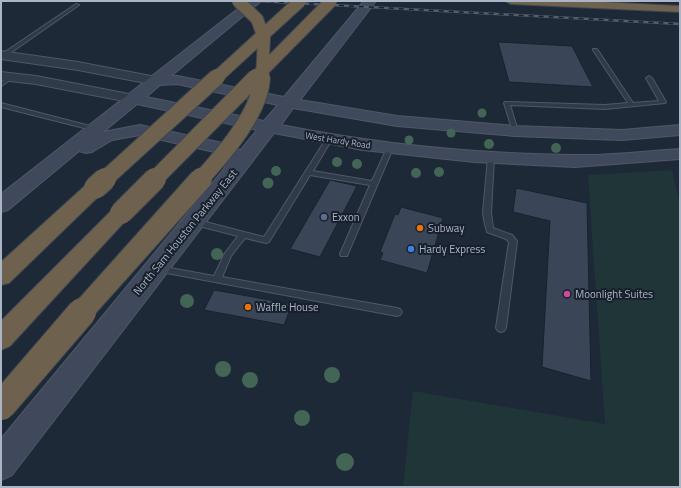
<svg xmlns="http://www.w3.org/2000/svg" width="681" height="488" viewBox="0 0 681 488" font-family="'Titillium Web',sans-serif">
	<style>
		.green { fill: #203538 }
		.building { fill: #3a4658; stroke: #19222e }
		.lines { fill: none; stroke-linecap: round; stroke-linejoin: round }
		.service-casing { stroke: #4f5866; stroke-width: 2 }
		.tertiary-casing { stroke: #4f5866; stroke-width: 2 }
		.secondary-casing { stroke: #4f5866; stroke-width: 2 }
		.motorway-casing { stroke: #3c4552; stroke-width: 2 }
		.service { fill: #313a48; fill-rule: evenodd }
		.tertiary { fill: #313a48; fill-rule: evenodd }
		.secondary { fill: #3f495b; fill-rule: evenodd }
		.motorway { fill: #6e624e; fill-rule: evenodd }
		.rail-casing { stroke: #535e6f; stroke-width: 2.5 }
		.rail { stroke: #17202c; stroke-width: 1.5; stroke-dasharray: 5; stroke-linecap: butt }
		.motorway-bridge-far3-casing { stroke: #3c4552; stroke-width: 14; stroke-linecap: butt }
		.motorway-bridge-far2-casing { stroke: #3c4552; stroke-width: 18; stroke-linecap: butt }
		.motorway-bridge-far1-casing { stroke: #3c4552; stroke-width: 24; stroke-linecap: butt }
		.motorway-bridge-casing { stroke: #3c4552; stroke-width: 30; stroke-linecap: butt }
		.motorway-bridge-far3 { stroke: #6e624e; stroke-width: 12 }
		.motorway-bridge-far2 { stroke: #6e624e; stroke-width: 16 }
		.motorway-bridge-far1 { stroke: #6e624e; stroke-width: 22 }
		.motorway-bridge { stroke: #6e624e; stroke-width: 28 }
		.tree { fill: #436555 }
		.service-dot { fill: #5c6f8a; stroke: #17202c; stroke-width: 1.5 }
		.food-dot { fill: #e8710a; stroke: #17202c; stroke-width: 1.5 }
		.shop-dot { fill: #3f7fe0; stroke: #17202c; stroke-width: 1.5 }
		.hotel-dot { fill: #d1479c; stroke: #17202c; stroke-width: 1.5 }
		.labels { text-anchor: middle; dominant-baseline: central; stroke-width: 4; stroke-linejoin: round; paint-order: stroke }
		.far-street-label { font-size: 9px; fill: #abb5c5; stroke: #17202c }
		.poi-label { font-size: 11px; fill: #abb5c5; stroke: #17202c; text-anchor: start }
		.street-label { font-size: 11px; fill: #abb5c5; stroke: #17202c }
	</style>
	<rect width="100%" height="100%" fill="#1e2937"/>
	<path class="green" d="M 672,170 L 680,204 L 680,487 L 403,487 L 413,391 L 605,424 L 588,175 Z"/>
	<path class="building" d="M 498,42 L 572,46 L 593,87 L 509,82 Z
		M 330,180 L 357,186 L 320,257 L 290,249 Z
		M 516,188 L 587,203 L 591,381 L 542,367 L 550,221 L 513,212 Z
		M 401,207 L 443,218 L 427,273 L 380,260 L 383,253 L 380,252 L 395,214 L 398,215 Z
		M 214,290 L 292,304 L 284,325 L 204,310 Z"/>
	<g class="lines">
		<defs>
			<path id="service" d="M 76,4 L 79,5 L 6,56 L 2,56 L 2,54 Z
				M 593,49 L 597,49 L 633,103 L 659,101 L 646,78 L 649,76 L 652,78 L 666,102 L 665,103 L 605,109 L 510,105 L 518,131 L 517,132 L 513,132 L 504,103 L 505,102 L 605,105 L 628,103 L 593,50 Z
				M 10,76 L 15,77 L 1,86 L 1,82 Z
				M 1,103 L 98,128 L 99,129 L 96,131 L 1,107 Z
				M 329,137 L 332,139 L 313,171 L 372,181 L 387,148 L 390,146 L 393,148 L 347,256 L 341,256 L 340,254 L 370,185 L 310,175 L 269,242 L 266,243 L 245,238 L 231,256 L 222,277 L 397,308 L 400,309 L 402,312 L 400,315 L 397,316 L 156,271 L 155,269 L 156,267 L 159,266 L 214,276 L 225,253 L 238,236 L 191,224 L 190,222 L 191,220 L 194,219 L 264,237 L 326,139 Z
				M 491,156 L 494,158 L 491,212 L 493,228 L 512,235 L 517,241 L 506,328 L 504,331 L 501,332 L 498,331 L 496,328 L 509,242 L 506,239 L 487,232 L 484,220 L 483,212 L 488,158 Z"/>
			<path id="tertiary" d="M 1,51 L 78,62 L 156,77 L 161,78 L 163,81 L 161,84 L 156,85 L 78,70 L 1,59 Z
				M 1,72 L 36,76 L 134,95 L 139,96 L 141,99 L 139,102 L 134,103 L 36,84 L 1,80 Z"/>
			<path id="secondary" d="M 248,1 L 261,1 L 171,76 L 177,76 L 284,97 L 364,1 L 376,1 L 300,100 L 397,116 L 515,126 L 622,130 L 680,125 L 680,135 L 622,140 L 515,136 L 397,126 L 293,108 L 281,125 C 377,144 476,154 574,155 C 609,156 645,151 680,149 L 680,159 L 575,167 L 474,162 L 363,150 L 274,133 L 12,475 L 1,480 L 1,439 L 225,168 L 224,166 L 226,158 L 223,154 L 140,135 L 112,140 L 92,152 L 86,153 L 79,151 L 8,210 L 1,212 L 1,194 ZM 177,84 L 278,105 L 264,121 L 146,97 L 160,85 ZM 137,104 L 257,130 L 240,151 L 236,146 L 140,125 L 103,132 Z"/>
			<path id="motorway" d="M 505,1 L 583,1 L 680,6 L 680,12 L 511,4 Z
				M 95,182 L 102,183 L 105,188 L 102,193 L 9,283 L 1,285 L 1,262 L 88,183 Z
				M 121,206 L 128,208 L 131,213 L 128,218 L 10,346 L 1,350 L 1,321 L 114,208 Z"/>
		</defs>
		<use href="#service" class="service-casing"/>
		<use href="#tertiary" class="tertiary-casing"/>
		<use href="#secondary" class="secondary-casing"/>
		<use href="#motorway" class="motorway-casing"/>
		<use href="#service" class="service"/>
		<use href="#tertiary" class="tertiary"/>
		<use href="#secondary" class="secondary"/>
		<use href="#motorway" class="motorway"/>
		<defs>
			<path id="rail" d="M 259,1 L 680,24"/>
		</defs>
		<use href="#rail" class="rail-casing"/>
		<use href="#rail" class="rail"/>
		<defs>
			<path id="motorway-bridge-far3" d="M 238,1 L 257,19 L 264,38 L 262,78
				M 216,78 L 300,1
				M 255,78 L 331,1"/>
			<path id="motorway-bridge-far2" d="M 104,180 L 217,77
				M 154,180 L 256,77
				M 200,180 C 223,155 261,112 262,77"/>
			<path id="motorway-bridge-far1" d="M 95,188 L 105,179
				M 121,213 L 155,179
				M 81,313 L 201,179"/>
			<path id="motorway-bridge" d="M 1,406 L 82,312"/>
		</defs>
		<use href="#motorway-bridge-far3" class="motorway-bridge-far3-casing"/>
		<use href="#motorway-bridge-far2" class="motorway-bridge-far2-casing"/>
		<use href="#motorway-bridge-far1" class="motorway-bridge-far1-casing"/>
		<use href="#motorway-bridge" class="motorway-bridge-casing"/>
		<use href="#motorway-bridge-far3" class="motorway-bridge-far3"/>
		<use href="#motorway-bridge-far2" class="motorway-bridge-far2"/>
		<use href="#motorway-bridge-far1" class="motorway-bridge-far1"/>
		<use href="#motorway-bridge" class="motorway-bridge"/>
	</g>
	<g class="tree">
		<circle cx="482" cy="113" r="4.5"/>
		<circle cx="451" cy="133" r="4.5"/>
		<circle cx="409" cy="140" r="4.5"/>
		<circle cx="489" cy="144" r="5"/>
		<circle cx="556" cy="148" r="5"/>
		<circle cx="337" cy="162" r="5"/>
		<circle cx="357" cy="164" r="5"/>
		<circle cx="276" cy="171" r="5"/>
		<circle cx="439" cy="172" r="5"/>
		<circle cx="416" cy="173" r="5"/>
		<circle cx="268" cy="183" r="5.5"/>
		<circle cx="217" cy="254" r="6"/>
		<circle cx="187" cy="301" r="7"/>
		<circle cx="223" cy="369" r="8"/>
		<circle cx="332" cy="375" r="8"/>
		<circle cx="250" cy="380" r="8"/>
		<circle cx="302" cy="418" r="8"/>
		<circle cx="345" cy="462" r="9"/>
	</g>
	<circle class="service-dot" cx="324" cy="217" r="4"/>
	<g class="food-dot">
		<circle cx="420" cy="228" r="4"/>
		<circle cx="248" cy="307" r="4"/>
	</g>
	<circle class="shop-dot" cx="411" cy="249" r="4"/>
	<circle class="hotel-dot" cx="567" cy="294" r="4"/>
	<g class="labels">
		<g class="far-street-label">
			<text transform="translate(338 140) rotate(9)">West Hardy Road</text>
		</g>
		<g class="poi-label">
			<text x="332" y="217">Exxon</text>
			<text x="428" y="228">Subway</text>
			<text x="419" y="249">Hardy Express</text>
			<text x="575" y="294">Moonlight Suites</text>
			<text x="256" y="307">Waffle House</text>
		</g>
		<g class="street-label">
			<text transform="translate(185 232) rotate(-51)">North Sam Houston Parkway East</text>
		</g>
	</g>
	<rect width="681" height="488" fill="none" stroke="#abb5c5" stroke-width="4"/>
</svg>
